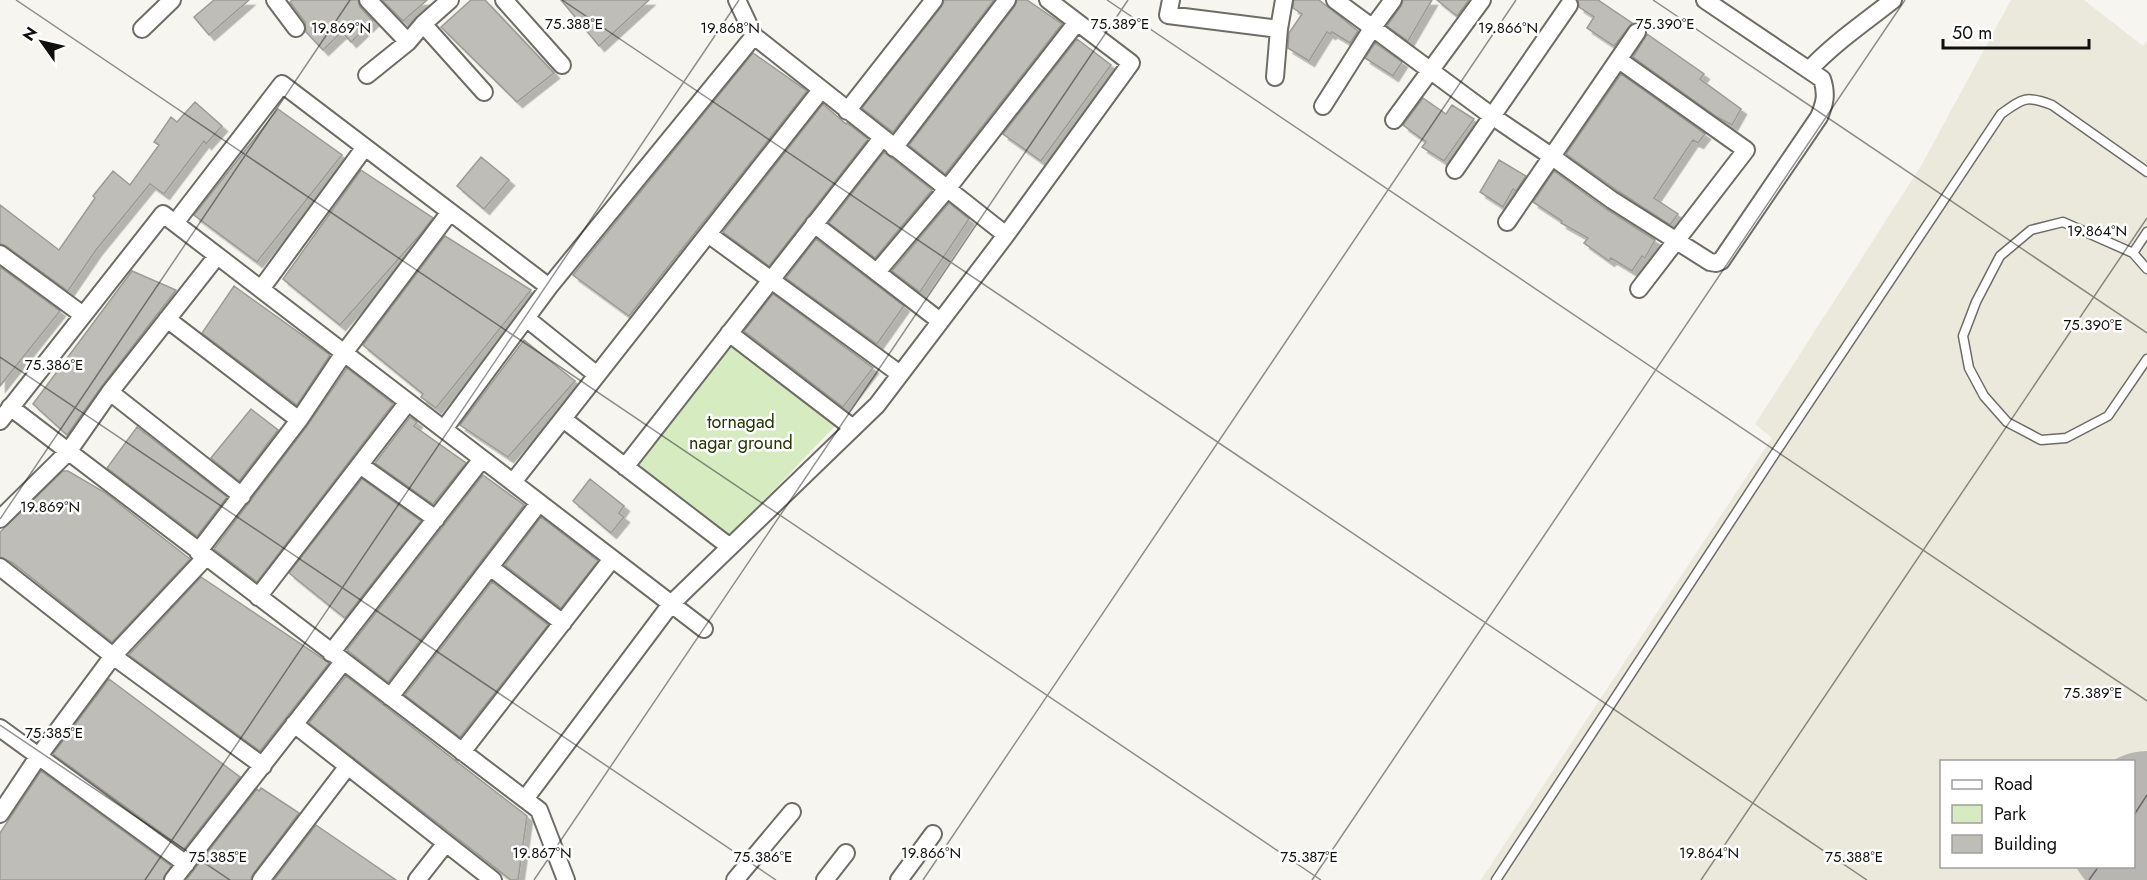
<svg xmlns="http://www.w3.org/2000/svg" width="2147" height="880" viewBox="0 0 2147 880" font-family="Jost,sans-serif">
	<style>
		.built { fill: #ebe9dc; fill-rule: evenodd }
		.green { fill: #d7ebc1 }
		.lines { fill: none; stroke-linecap: round; stroke-linejoin: round }
		.runway { stroke: #b8b6b2; stroke-width: 130 }
		.building { fill: #bebdb8; stroke: #9c9b95; stroke-width: 1.5; filter: url(#shadow) }
		.service-casing { stroke: #6d6c67; stroke-width: 11 }
		.minor-casing { stroke: #6d6c67; stroke-width: 20 }
		.service { stroke: #fff; stroke-width: 8 }
		.minor { stroke: #fff; stroke-width: 16 }
		.ticks { fill: none; stroke: #10100e; stroke-width: 1.5; stroke-opacity: 0.45 }
		.labels { text-anchor: middle; dominant-baseline: central; stroke-width: 5; stroke-linejoin: round; paint-order: stroke }
		.park-label { font-size: 18px; fill: #233600; stroke: #fff }
		.ticks-label { font-size: 15px; text-anchor: middle; fill: #10100e; stroke: #fff; stroke-width: 5; stroke-linejoin: round; paint-order: stroke }
	</style>
	<defs>
		<filter id="shadow"><feDropShadow dx="5.5" dy="5.5" stdDeviation="0" flood-color="#0004"/></filter>
	</defs>
	<rect width="100%" height="100%" fill="#f6f5ef"/>
	<path class="built" d="M 2011,0 L 2084,0 L 2143,46 L 2147,41 L 2147,880 L 1481,880 L 1772,438 L 1755,424 L 1921,166 ZM 1942,762 L 2134,762 L 2134,866 L 1942,866 Z"/>
	<path class="green" d="M 730,343 L 836,425 L 730,536 L 636,466 Z"/>
	<g class="lines">
		<path class="runway" d="M 2134,837 L 2147,816"/>
	</g>
	<path class="building" d="M 214,0 L 249,0 L 209,35 L 194,17 Z
		M 292,0 L 358,0 L 360,7 L 373,21 L 351,42 L 342,32 L 323,50 L 306,32 L 305,22 L 290,2 Z
		M 382,0 L 427,0 L 403,21 Z
		M 471,0 L 485,0 L 554,73 L 517,102 L 441,27 Z
		M 561,0 L 649,0 L 599,46 Z
		M 944,0 L 994,0 L 893,132 L 862,108 L 942,6 Z
		M 1017,0 L 1027,0 L 1062,24 L 945,174 L 909,145 L 1015,6 Z
		M 1294,0 L 1319,0 L 1358,31 L 1350,43 L 1332,32 L 1330,34 L 1327,32 L 1309,61 L 1288,48 L 1289,33 L 1302,14 L 1293,8 Z
		M 1403,0 L 1432,0 L 1408,41 L 1387,26 L 1401,6 Z
		M 1437,0 L 1469,0 L 1457,16 Z
		M 1578,0 L 1598,0 L 1632,23 L 1614,46 L 1587,28 L 1594,17 L 1579,7 Z
		M 1647,34 L 1704,74 L 1700,79 L 1741,109 L 1732,125 L 1717,117 L 1633,57 Z
		M 1077,39 L 1111,65 L 1041,161 L 1003,134 Z
		M 1375,43 L 1402,62 L 1393,76 L 1365,58 Z
		M 753,53 L 807,91 L 629,316 L 573,275 Z
		M 1621,74 L 1705,134 L 1698,143 L 1693,140 L 1654,198 L 1678,214 L 1670,225 L 1618,191 L 1566,154 Z
		M 1423,98 L 1446,114 L 1452,105 L 1474,119 L 1444,161 L 1422,147 L 1426,142 L 1403,125 Z
		M 195,102 L 222,126 L 206,144 L 204,141 L 164,194 L 150,184 L 96,250 L 68,291 L 6,246 L 0,244 L 0,205 L 59,250 L 95,198 L 93,196 L 113,171 L 130,185 L 159,145 L 154,142 L 171,117 L 177,122 Z
		M 823,104 L 846,124 L 847,123 L 868,139 L 769,266 L 723,232 Z
		M 278,109 L 342,155 L 257,262 L 194,215 Z
		M 884,152 L 932,190 L 875,258 L 829,223 Z
		M 481,157 L 509,180 L 484,209 L 457,186 Z
		M 1499,160 L 1526,176 L 1516,191 L 1513,189 L 1503,207 L 1480,192 Z
		M 361,170 L 433,218 L 418,237 L 340,325 L 283,279 Z
		M 1554,171 L 1606,209 L 1655,240 L 1645,258 L 1642,256 L 1632,271 L 1611,258 L 1609,261 L 1584,243 L 1588,238 L 1561,223 L 1562,221 L 1533,202 Z
		M 949,203 L 969,219 L 920,292 L 892,271 Z
		M 445,236 L 531,290 L 436,408 L 421,397 L 423,394 L 363,345 Z
		M 816,239 L 904,306 L 877,344 L 786,278 Z
		M 0,267 L 60,311 L 0,386 Z
		M 132,271 L 176,290 L 102,386 L 67,435 L 33,404 Z
		M 234,286 L 330,355 L 297,405 L 202,333 Z
		M 773,294 L 873,368 L 843,407 L 744,331 Z
		M 524,340 L 575,381 L 508,457 L 460,425 Z
		M 347,368 L 393,404 L 257,582 L 214,549 L 307,426 Z
		M 251,409 L 278,430 L 239,481 L 211,458 Z
		M 410,417 L 417,422 L 414,426 L 466,463 L 433,504 L 375,463 Z
		M 137,427 L 227,497 L 197,536 L 107,468 Z
		M 63,471 L 68,471 L 104,492 L 190,559 L 112,642 L 13,563 L 0,557 L 0,532 Z
		M 483,475 L 524,505 L 388,682 L 347,650 Z
		M 362,479 L 421,521 L 345,618 L 289,573 Z
		M 590,479 L 624,506 L 619,513 L 624,517 L 611,533 L 573,501 Z
		M 541,517 L 598,561 L 561,608 L 505,565 Z
		M 201,577 L 329,663 L 260,751 L 129,655 Z
		M 492,582 L 548,625 L 460,737 L 405,695 Z
		M 346,676 L 527,816 L 518,880 L 511,880 L 309,723 Z
		M 109,679 L 240,777 L 184,849 L 53,754 Z
		M 41,771 L 171,866 L 163,880 L 0,880 L 0,833 Z
		M 261,788 L 299,813 L 253,874 L 251,880 L 186,880 L 257,789 L 259,791 Z
		M 316,825 L 396,880 L 274,880 Z"/>
	<g class="lines">
		<defs>
			<path id="service" d="M 2133,253 L 2147,232
				M 2147,269 L 2133,253 L 2063,222 L 2031,230 L 2000,256 L 1976,302 L 1963,336 L 1969,368 L 1984,396 L 2007,422 L 2041,440 L 2066,438 L 2108,416 L 2147,359
				M 1496,880 L 1774,455 L 2001,114 C 2023,98 2027,95 2052,105 L 2147,172"/>
			<path id="minor" d="M 275,0 L 296,28
				M 368,0 L 408,42
				M 504,0 L 562,65
				M 737,0 L 754,36
				M 1171,0 L 1168,15 L 1279,29
				M 1335,0 L 1492,116 L 1551,156 L 1612,200 L 1710,262 L 1716,263 L 1721,261 L 1819,117 C 1825,103 1827,94 1822,79 L 1705,0
				M 423,24 L 484,92
				M 142,29 L 172,0
				M 1619,60 L 1746,150 L 1639,289
				M 1809,70 C 1834,43 1864,23 1893,0
				M 367,75 L 408,42 L 423,24 L 450,0
				M 1275,77 L 1279,29 L 1284,0
				M 1323,106 L 1373,27 L 1393,0
				M 847,111 L 934,0
				M 1394,120 L 1482,0
				M 894,148 L 1007,0
				M 1455,170 L 1569,5
				M 1507,222 L 1637,32
				M 175,223 L 282,84 L 549,287
				M 814,224 L 940,321
				M 708,234 L 900,374
				M 0,254 L 83,315
				M 877,272 L 947,189 L 1077,22
				M 261,289 L 365,147
				M 526,318 L 597,375
				M 167,319 L 299,420
				M 729,333 L 853,428
				M 110,392 L 242,496
				M 10,407 L 539,810 L 566,880
				M 563,419 L 730,547
				M 0,421 L 163,214 L 704,629
				M 444,429 L 549,287 L 754,36 L 1006,235
				M 360,465 L 436,519
				M 625,467 L 882,138
				M 513,482 L 821,90
				M 0,519 L 68,452 L 110,392 L 217,256
				M 198,552 L 299,420 L 344,353 L 450,212
				M 0,567 L 113,656 L 263,766
				M 490,567 L 563,623
				M 258,597 L 408,402
				M 331,653 L 482,459
				M 390,697 L 539,503
				M 294,724 L 493,880
				M 0,728 L 186,864
				M 462,752 L 612,559
				M 525,799 L 671,604 L 877,405 L 1006,235 L 1131,63 L 1048,0
				M 0,814 L 38,757 L 113,656 L 205,558
				M 173,880 L 343,662
				M 261,880 L 348,766
				M 417,880 L 446,843
				M 735,880 L 792,812
				M 825,880 L 846,853
				M 899,880 L 933,834"/>
		</defs>
		<use href="#service" class="service-casing"/>
		<use href="#minor" class="minor-casing"/>
		<use href="#service" class="service"/>
		<use href="#minor" class="minor"/>
	</g>
	<path class="ticks" d="M 16,0 L 1321,880M 562,0 L 1867,880M 1107,0 L 2147,701M 1653,0 L 2147,333M 0,357 L 776,880M 0,519 L 350,0M 0,725 L 230,880M 2134,815 L 2147,795M 145,880 L 739,0M 534,880 L 1128,0M 923,880 L 1516,0M 1312,880 L 1905,0M 1701,880 L 2147,218M 2089,880 L 2099,866"/>
	<g class="labels">
		<g class="park-label">
			<text x="741" y="422">tornagad<tspan x="741" dy="21">nagar ground</tspan></text>
		</g>
	</g>
	<g class="ticks-label">
		<text x="574" y="29">75.388°E</text>
		<text x="1120" y="29">75.389°E</text>
		<text x="1665" y="29">75.390°E</text>
		<text x="341" y="33">19.869°N</text>
		<text x="730" y="33">19.868°N</text>
		<text x="1508" y="33">19.866°N</text>
		<text x="2097" y="236">19.864°N</text>
		<text x="2093" y="330">75.390°E</text>
		<text x="54" y="370">75.386°E</text>
		<text x="50" y="512">19.869°N</text>
		<text x="2093" y="698">75.389°E</text>
		<text x="54" y="738">75.385°E</text>
		<text x="542" y="858">19.867°N</text>
		<text x="931" y="858">19.866°N</text>
		<text x="1709" y="858">19.864°N</text>
		<text x="218" y="862">75.385°E</text>
		<text x="763" y="862">75.386°E</text>
		<text x="1309" y="862">75.387°E</text>
		<text x="1854" y="862">75.388°E</text>
	</g>
	<rect x="1940" y="760" width="195" height="108" fill="#ffffff" stroke="#9f9f9f" stroke-width="1.5"/>
	<rect x="1952" y="780" width="30" height="9" fill="#ffffff" stroke="#9f9f9f" stroke-width="1.5"/>
	<text x="1994" y="790" font-size="18" fill="#10100e">Road</text>
	<rect x="1952" y="805" width="30" height="18" fill="#d7ebc1" stroke="#9f9f9f" stroke-width="1.5"/>
	<text x="1994" y="820" font-size="18" fill="#10100e">Park</text>
	<rect x="1952" y="835" width="30" height="18" fill="#bebdb8" stroke="#9f9f9f" stroke-width="1.5"/>
	<text x="1994" y="850" font-size="18" fill="#10100e">Building</text>
	<g transform="translate(42 42) rotate(304)" stroke="#ffffff" stroke-width="4.5" paint-order="stroke">
	<path d="M0-4.5L10 22L0 15L-10 22Z" fill="#10100e"/>
	<text y="-9" font-size="16" font-weight="bold" text-anchor="middle" fill="#10100e">N</text>
	</g>
	<path d="M1943 39v9h146v-9" fill="none" stroke="#10100e" stroke-width="3"/>
	<text x="1952" y="39" font-size="18" fill="#10100e" stroke="#ffffff" stroke-width="4.5" paint-order="stroke">50 m</text>
</svg>
